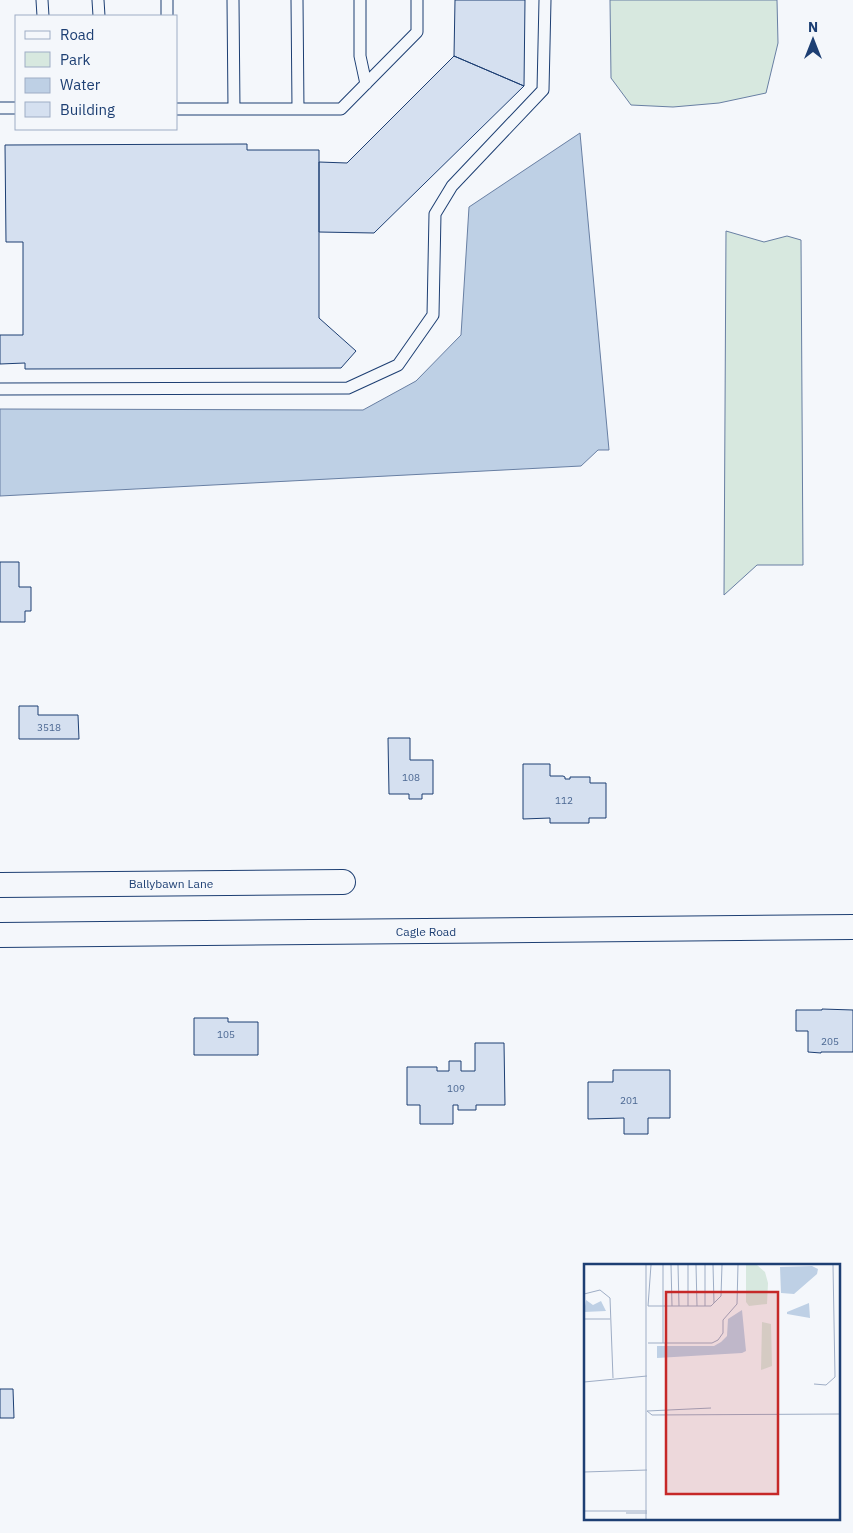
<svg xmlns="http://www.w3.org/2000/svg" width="853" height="1533" viewBox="0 0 853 1533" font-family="'IBM Plex Sans',sans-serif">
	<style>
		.green { fill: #d7e8df; stroke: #687fa3 }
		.water { fill: #bed0e5; stroke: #687fa3 }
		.building { fill: #d5e0f0; stroke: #1d3f73 }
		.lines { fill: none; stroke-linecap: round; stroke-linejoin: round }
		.lane-casing { stroke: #1d3f73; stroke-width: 13 }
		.street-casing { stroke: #1d3f73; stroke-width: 26 }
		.lane { stroke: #f4f7fb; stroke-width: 11 }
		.street { stroke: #f4f7fb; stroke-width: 24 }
		.labels { text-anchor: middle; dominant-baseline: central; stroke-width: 4; stroke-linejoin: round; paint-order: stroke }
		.number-label { font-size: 10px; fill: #4b6792 }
		.street-label { font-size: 12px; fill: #1d3f73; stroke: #f4f7fb }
		.inset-road { fill: none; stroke: #9eadc5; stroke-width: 1 }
		.view { fill: #c62828; fill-opacity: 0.15; stroke: #c62828; stroke-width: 2.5 }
		.inset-edge { fill: none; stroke: #1d3f73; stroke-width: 2.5 }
	</style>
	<rect width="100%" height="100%" fill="#f4f7fb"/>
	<path class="green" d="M 610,0 L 777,0 L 778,43 L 766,93 L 719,103 L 673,107 L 631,105 L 611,78 Z
		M 726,231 L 764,242 L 787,236 L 801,240 L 803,565 L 757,565 L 724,595 Z"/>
	<path class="water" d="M 580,133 L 609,450 L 598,450 L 581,466 L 0,496 L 0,409 L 363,410 L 416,381 L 461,335 L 469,207 Z"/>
	<path class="building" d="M 455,0 L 525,0 L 524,86 L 454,56 Z
		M 454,56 L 524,86 L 374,233 L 319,232 L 319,162 L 347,163 Z
		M 247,144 L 247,150 L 319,150 L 319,318 L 356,351 L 341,368 L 25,369 L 25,363 L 0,364 L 0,335 L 23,335 L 23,242 L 6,242 L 5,145 Z
		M 0,562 L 19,562 L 19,587 L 31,587 L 31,611 L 25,611 L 25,622 L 0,622 Z
		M 19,706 L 38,706 L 38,715 L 78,715 L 79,739 L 19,739 Z
		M 388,738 L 410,738 L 410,760 L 433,760 L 433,794 L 422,794 L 422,799 L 409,799 L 409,794 L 389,794 Z
		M 523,764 L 550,764 L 550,776 L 563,776 L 565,777 L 565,779 L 570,779 L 570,777 L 590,777 L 590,783 L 606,783 L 606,818 L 589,818 L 589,823 L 550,823 L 550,818 L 523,819 Z
		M 822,1009 L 853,1010 L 853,1052 L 821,1052 L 821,1053 L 808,1052 L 808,1031 L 796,1031 L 796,1010 L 822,1010 Z
		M 194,1018 L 228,1018 L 228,1022 L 258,1022 L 258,1055 L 194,1055 Z
		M 475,1043 L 504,1043 L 505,1105 L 476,1105 L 476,1110 L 458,1110 L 458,1105 L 453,1105 L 453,1124 L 420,1124 L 420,1105 L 407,1105 L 407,1067 L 437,1067 L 437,1071 L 449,1071 L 449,1061 L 461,1061 L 461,1071 L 475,1071 Z
		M 613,1070 L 670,1070 L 670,1118 L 648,1118 L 648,1134 L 624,1134 L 624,1118 L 588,1119 L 588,1082 L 613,1082 Z
		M 0,1389 L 13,1389 L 14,1418 L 0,1418 Z"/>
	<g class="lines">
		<defs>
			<path id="lane" d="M 42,0 L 43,16
				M 98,0 L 99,16
				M 167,0 L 167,16
				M 233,0 L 234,109
				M 297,0 L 298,109
				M 360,0 L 360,56 L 366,84
				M 0,108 L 16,108
				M 176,109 L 341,109 L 417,32 L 417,0
				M 0,389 L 348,388 L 398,365 L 433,315 L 435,214 L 452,186 L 543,90 L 545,0"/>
			<path id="street" d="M 0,885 L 343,882
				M 0,935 L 853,927"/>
		</defs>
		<use href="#lane" class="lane-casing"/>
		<use href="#street" class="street-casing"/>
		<use href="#lane" class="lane"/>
		<use href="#street" class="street"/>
	</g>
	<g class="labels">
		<g class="number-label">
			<text x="49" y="727">3518</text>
			<text x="411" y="777">108</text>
			<text x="564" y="800">112</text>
			<text x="226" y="1034">105</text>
			<text x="830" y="1041">205</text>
			<text x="456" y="1088">109</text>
			<text x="629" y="1100">201</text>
		</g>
		<g class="street-label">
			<text x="171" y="883">Ballybawn Lane</text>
			<text x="426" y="931">Cagle Road</text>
		</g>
	</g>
	<g transform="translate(584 1264)">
		<rect width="256" height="256" fill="#f4f7fb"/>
		<path d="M 162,1 L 173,1 L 181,8 L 184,19 L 183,40 L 165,42 L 162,38 ZM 178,58 L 187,60 L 188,102 L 177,106 Z" fill="#d7e8df"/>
		<path d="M 228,2 L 234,5 L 233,10 L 210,30 L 197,29 L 196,3 ZM 2,36 L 9,41 L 17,37 L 22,47 L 0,48 ZM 225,39 L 226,54 L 203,50 L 203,48 ZM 158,46 L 162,87 L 158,89 L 73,94 L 73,82 L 130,82 L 137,78 L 143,72 L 144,55 Z" fill="#bed0e5"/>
		<path class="inset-road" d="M 62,1 L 62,256M 79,1 L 79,79M 87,1 L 88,42M 94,1 L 95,42M 104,1 L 104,42M 112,1 L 113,42M 121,1 L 121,42M 129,1 L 130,39M 0,30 L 16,26 L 26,34 L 29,114M 64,42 L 127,42 L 137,32 L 138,1M 64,42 L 67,1M 0,55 L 26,55M 64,79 L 128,79 L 134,76 L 139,69 L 139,56 L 153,40 L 154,1M 0,118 L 63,112M 230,120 L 242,121 L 251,113 L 249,1M 63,147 L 68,151 L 257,150M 63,147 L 127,144M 0,208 L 63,206M 0,247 L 63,247M 42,249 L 63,249"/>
		<path class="view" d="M 82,28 L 194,28 L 194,230 L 82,230 Z"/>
		<rect width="256" height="256" class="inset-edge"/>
	</g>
	<rect x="15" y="15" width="162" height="115" fill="#f4f7fb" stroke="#9eadc5"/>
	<rect x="25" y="31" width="25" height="8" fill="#f4f7fb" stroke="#9eadc5"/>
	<text x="60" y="40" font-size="15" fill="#1d3f73">Road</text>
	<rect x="25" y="52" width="25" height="15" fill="#d7e8df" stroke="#9eadc5"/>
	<text x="60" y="65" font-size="15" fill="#1d3f73">Park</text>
	<rect x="25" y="78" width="25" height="15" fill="#bed0e5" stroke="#9eadc5"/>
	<text x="60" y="90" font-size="15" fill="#1d3f73">Water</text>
	<rect x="25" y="102" width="25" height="15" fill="#d5e0f0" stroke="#9eadc5"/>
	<text x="60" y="115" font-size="15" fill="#1d3f73">Building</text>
	<g transform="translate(813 40)" stroke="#f4f7fb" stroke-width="4" paint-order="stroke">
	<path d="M0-4L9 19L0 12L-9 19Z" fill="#1d3f73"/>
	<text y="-8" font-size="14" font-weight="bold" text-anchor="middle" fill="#1d3f73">N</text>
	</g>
</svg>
